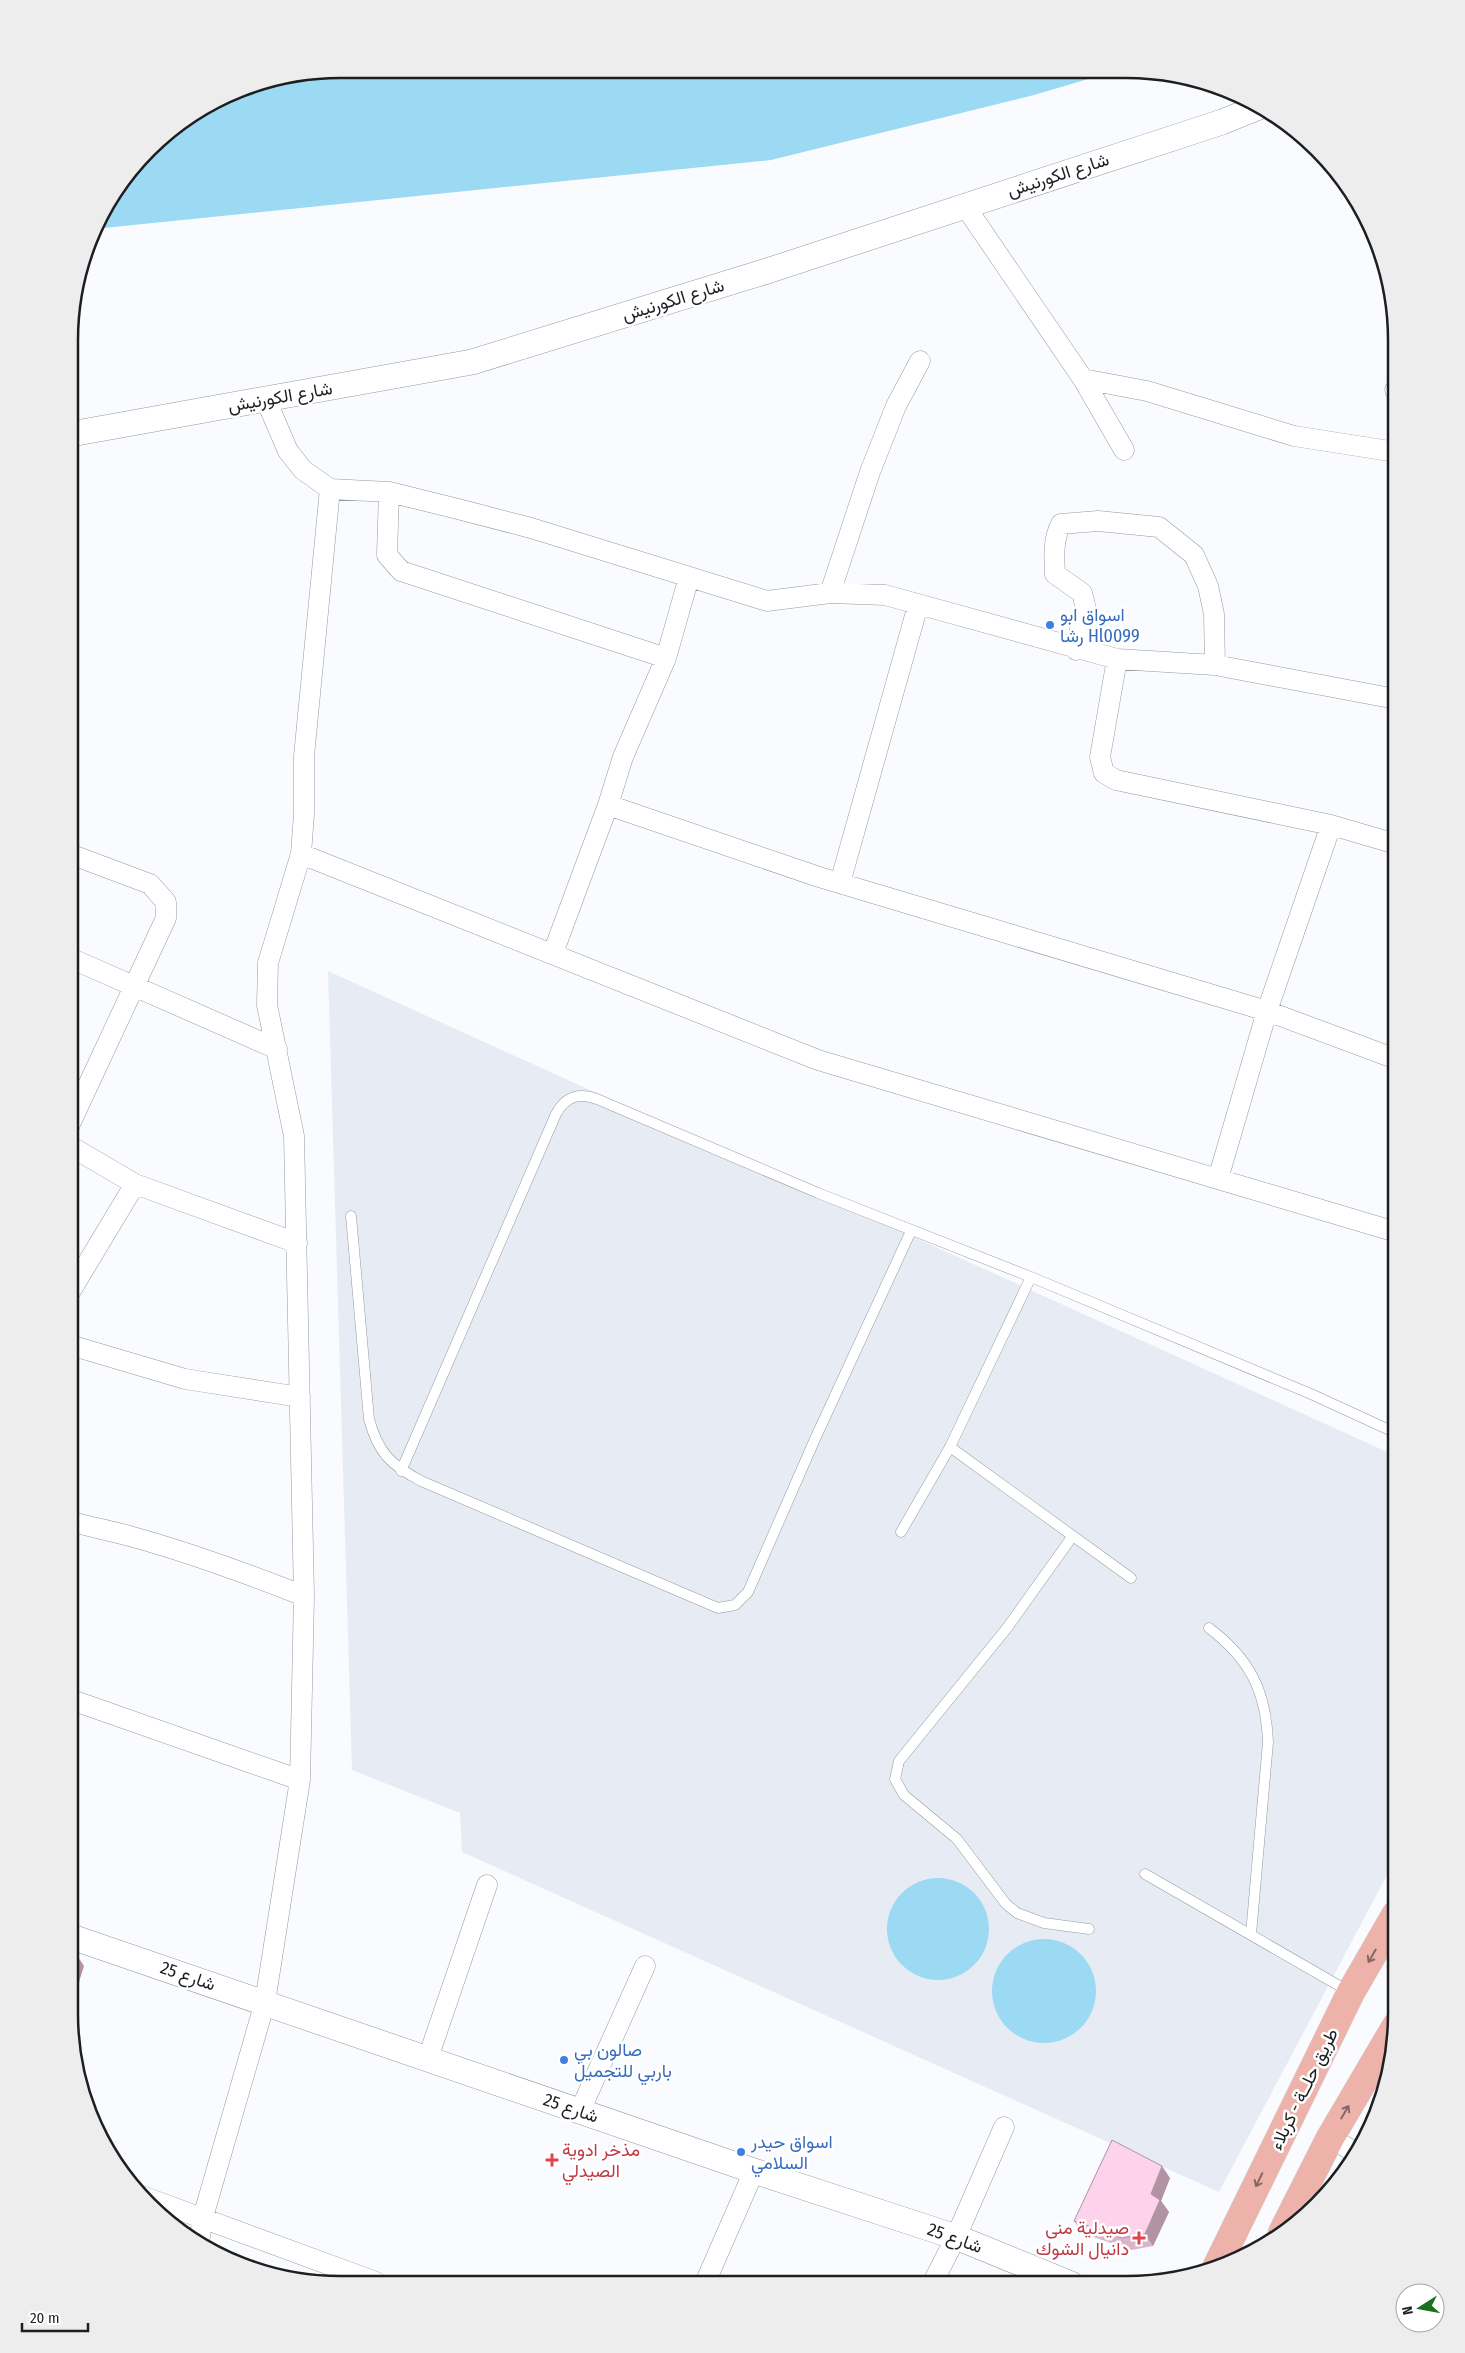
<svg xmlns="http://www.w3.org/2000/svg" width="1465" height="2353" viewBox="0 0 1465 2353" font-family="'Fira Sans Condensed',Vazirmatn,sans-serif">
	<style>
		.built { fill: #e7ecf4 }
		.water { fill: #9cd9f3 }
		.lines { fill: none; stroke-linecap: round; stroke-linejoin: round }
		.service-casing { stroke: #959aa1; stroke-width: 11 }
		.minor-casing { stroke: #959aa1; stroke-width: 21 }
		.tertiary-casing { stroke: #959aa1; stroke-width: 26 }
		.primary-casing { stroke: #d6d6d7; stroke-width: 29 }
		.service { stroke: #fff; stroke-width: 10 }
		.minor { stroke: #fff; stroke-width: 20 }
		.tertiary { stroke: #fff; stroke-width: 25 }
		.primary { stroke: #edb2a9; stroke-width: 28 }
		.wall { fill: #dab5ca }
		.shaded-wall { fill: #b193a4 }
		.building { fill: #fdd2eb; stroke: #b193a4 }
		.oneway { stroke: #846865 }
		.shop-dot { fill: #3f7fe0; stroke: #fff; stroke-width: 2 }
		.health-dot { fill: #e0444e; stroke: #fff; stroke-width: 2 }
		.labels { text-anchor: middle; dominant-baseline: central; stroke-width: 5; stroke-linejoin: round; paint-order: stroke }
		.street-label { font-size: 18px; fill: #1c1e21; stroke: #fff }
		.shop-label { font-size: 18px; fill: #366cbe; stroke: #fff; text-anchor: start }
		.health-label { font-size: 18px; fill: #be3a42; stroke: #fff; text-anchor: start }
		.rim { fill: none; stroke: #1c1e21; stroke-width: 2.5 }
	</style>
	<rect width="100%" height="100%" fill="#f9fbfe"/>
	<path class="built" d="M 328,971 L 1396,1456 L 1396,1858 L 1219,2192 L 462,1852 L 460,1813 L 352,1770 Z"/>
	<path class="water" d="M 339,69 L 340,69 L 1115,71 L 1034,95 L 771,160 L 94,229 L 97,219 L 161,136 L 236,89 Z
		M887 1929a51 51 0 1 1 102 0a51 51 0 1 1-102 0Z
		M992 1991a52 52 0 1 1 104 0a52 52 0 1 1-104 0Z"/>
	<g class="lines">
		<defs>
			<path id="service" d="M 351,1216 L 369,1419 C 378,1453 391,1465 421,1481 L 718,1608 L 735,1605 L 748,1592 L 815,1439 L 911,1231
				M 950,1447 L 1131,1578
				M 401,1471 L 556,1114 C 565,1097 578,1092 597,1099 L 818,1193 L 1031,1277 L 1311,1394 L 1396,1433
				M 901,1532 L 950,1447 L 1031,1277
				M 1072,1537 L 1007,1628 L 899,1761 L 895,1779 L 904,1795 L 957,1839 L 1006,1904 L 1017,1913 L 1044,1923 L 1089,1929
				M 1209,1628 C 1250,1659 1266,1691 1268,1742 L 1251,1934
				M 1145,1874 L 1350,1992"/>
			<path id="minor" d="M 965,206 L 1083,379 L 1124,450
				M 1083,379 L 1147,391 L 1294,436 L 1396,452
				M 1395,390 L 1396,390
				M 330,489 L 389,492 L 458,509 L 531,528 L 767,601 L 830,593 L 885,595 L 1117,659 L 1215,665 L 1396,699
				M 389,492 L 387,555 L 401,571 L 666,658
				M 830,593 L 870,472 L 896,406 L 920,361
				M 1076,650 L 1085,605 L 1082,593 L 1055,574 C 1054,557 1053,539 1061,524 L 1098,521 L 1159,527 L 1194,555 L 1208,586 L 1214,614 L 1215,665
				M 1117,659 L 1100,757 L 1104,773 L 1116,780 L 1331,825 L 1396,844
				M 608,805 L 819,877 L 1267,1011 L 1396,1059
				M 301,854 L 818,1060 L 1396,1232
				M 840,883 L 918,605
				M 553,953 L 608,805 L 623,757 L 666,658 L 689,577
				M 70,958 L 277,1049
				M 70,1124 L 166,918 L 166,902 L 150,884 L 70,854
				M 70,1146 L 135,1184 L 297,1243
				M 1218,1179 L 1267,1011 L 1331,825
				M 70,1292 L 135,1184
				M 70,1345 L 185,1379 L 300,1397
				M 69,1521 C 90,1527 112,1531 133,1537 C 191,1553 248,1574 304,1596
				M 69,1699 L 300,1780
				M 428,2058 L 487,1885
				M 580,2111 L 645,1966
				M 1330,2138 L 1355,2152
				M 142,2196 L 376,2282
				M 199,2242 L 203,2217 L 265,2002 L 300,1780 L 304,1596 L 294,1136 L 267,1005 L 268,963 L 301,854 L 304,814 L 304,756 L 330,489 L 303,470 L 288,451 L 266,400
				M 705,2283 L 754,2171
				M 932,2284 L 956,2237 L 1004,2127"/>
			<path id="tertiary" d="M 71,434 L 472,362 L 767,271 L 1222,122 L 1259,107
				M 69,1936 L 754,2171 L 956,2237 L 1071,2284"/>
			<path id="primary" d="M 1282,2233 L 1330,2138 L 1396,2026
				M 1217,2266 L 1351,1992 L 1396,1914"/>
		</defs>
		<use href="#service" class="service-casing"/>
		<use href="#minor" class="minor-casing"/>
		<use href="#tertiary" class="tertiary-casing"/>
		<use href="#primary" class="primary-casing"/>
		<use href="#service" class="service"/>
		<use href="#minor" class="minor"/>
		<use href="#tertiary" class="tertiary"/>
		<use href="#primary" class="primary"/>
	</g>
	<path class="wall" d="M 1170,2178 L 1161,2201 L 1169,2212 L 1153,2246 L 1131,2250 L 1082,2233 L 1074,2221 Z"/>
	<path class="shaded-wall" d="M 76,1954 L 84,1966 L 69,2014 L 69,1977 Z
		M 1162,2166 L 1170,2178 L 1161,2201 L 1169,2212 L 1153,2246 L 1145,2234 L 1151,2194 Z"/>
	<path class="building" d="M 1396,1349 L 1396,1359 L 1392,1357 Z
		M 69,1951 L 76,1954 L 69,1977 Z
		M 1112,2140 L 1162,2166 L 1151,2194 L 1160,2200 L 1145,2234 L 1122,2238 L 1074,2221 Z"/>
	<defs><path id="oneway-shaft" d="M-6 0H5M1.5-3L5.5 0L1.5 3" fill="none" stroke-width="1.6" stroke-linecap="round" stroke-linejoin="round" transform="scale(1.25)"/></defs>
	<g class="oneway">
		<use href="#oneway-shaft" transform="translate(1372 1956) rotate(120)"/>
		<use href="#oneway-shaft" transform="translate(1345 2112) rotate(-60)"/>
		<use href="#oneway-shaft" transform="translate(1259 2180) rotate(116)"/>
	</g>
	<g class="shop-dot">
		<circle cx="1050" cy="625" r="5"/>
		<circle cx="564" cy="2060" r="5"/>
		<circle cx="741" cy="2152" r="5"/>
	</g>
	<g class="health-dot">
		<path d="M549.5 2152.5h5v5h5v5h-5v5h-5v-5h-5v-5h5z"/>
		<path d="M1136.5 2230.5h5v5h5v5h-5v5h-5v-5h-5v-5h5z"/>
	</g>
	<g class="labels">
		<g class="street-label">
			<text transform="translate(1058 175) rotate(-18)">شارع الكورنيش</text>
			<text transform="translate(673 300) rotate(-17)">شارع الكورنيش</text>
			<text transform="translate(280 397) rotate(-10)">شارع الكورنيش</text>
			<text transform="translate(188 1976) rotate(19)">شارع 25</text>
			<text transform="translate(1304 2089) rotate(-64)">طريق حلــة - كربلاء</text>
			<text transform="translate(571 2108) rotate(19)">شارع 25</text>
			<text transform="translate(955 2238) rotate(20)">شارع 25</text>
		</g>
		<g class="shop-label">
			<text x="1060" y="615">اسواق ابو<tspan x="1060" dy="21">رشا Hl0099</tspan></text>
			<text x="574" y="2050">صالون بي<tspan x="574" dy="21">باربي للتجميل</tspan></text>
			<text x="751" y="2142">اسواق حيدر<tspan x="751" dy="21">السلامي</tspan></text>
		</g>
		<g class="health-label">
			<text x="562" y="2150">مذخر ادوية<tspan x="562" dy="21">الصيدلي</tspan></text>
			<text x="1129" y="2228" text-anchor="end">صيدلية منى<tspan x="1129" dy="21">دانيال الشوك</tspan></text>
		</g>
	</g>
	<path d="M0 0H1465V2353H0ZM340 78H1126A262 262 0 0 1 1388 340V2014A262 262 0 0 1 1126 2276H340A262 262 0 0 1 78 2014V340A262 262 0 0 1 340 78Z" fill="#ededed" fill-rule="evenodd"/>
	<path class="rim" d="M340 78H1126A262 262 0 0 1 1388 340V2014A262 262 0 0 1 1126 2276H340A262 262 0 0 1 78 2014V340A262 262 0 0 1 340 78Z"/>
	<g transform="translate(1420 2308) rotate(259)"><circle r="24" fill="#ffffff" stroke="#a4a5a6"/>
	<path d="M0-4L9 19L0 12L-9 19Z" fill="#1a711d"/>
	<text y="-8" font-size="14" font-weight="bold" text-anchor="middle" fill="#1c1e21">N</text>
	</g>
	<path d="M22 2323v8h66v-8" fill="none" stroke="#1c1e21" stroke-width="2.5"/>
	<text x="30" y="2323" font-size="15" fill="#1c1e21" stroke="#ffffff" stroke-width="4" paint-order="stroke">20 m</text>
</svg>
